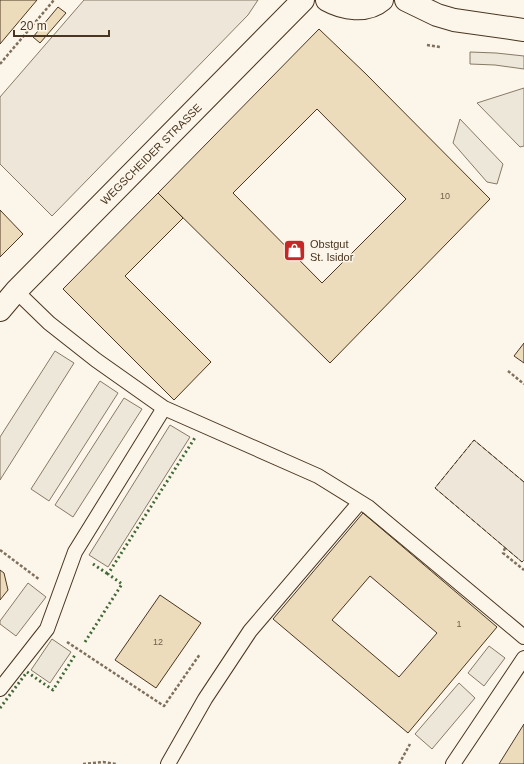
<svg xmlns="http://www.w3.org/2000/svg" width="524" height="764" viewBox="0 0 524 764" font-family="Arial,sans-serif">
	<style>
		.green { fill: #ede6d9; stroke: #887966 }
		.parking { fill: #ede7d9; stroke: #887966 }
		.building { fill: #ecdcbc; stroke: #4a3520; fill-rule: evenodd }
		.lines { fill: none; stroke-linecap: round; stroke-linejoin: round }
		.service-casing { stroke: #4a3520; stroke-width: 16 }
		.minor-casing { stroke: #4a3520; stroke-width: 24 }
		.tertiary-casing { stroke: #4a3520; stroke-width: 24 }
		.path { stroke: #7f6f5c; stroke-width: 2.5; stroke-dasharray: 3 2; stroke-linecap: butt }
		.service { stroke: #fbf6e9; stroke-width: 14 }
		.minor { stroke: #fbf6e9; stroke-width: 22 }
		.tertiary { stroke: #fbf6e9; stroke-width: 22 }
		.hedge { stroke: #436837; stroke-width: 3; stroke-dasharray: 2 3; stroke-linecap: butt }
		.fence { stroke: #4a3520; stroke-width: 1; stroke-dasharray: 5 2; stroke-linecap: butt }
		.labels { text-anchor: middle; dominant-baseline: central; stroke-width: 3; stroke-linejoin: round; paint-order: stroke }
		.number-label { font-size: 9px; fill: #725f47 }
		.street-label { font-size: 11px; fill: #4a3520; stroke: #fbf6e9 }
		.poi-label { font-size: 11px; fill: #4a3520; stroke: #fbf6e9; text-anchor: start }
	</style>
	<rect width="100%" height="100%" fill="#fbf6e9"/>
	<path class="green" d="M 84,0 L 258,0 L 248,15 L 52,216 L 0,164 L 0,97 Z
		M 474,440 L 524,482 L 524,560 L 522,562 L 435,488 Z"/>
	<path class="parking" d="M 470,52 L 496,53 L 524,56 L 524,69 L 495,65 L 470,64 Z
		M 524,88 L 524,146 L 520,147 L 477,103 Z
		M 460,119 L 503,164 L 497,184 L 487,182 L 453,143 Z
		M 55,351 L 74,363 L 0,480 L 0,437 Z
		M 100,381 L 118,393 L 49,501 L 31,489 Z
		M 124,398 L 142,409 L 73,517 L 55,505 Z
		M 170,425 L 190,437 L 108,567 L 89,555 Z
		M 28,583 L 46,597 L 16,636 L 0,624 L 0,621 Z
		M 52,639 L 71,652 L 50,683 L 31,670 Z
		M 489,646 L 505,658 L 484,686 L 468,673 Z
		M 459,683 L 475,698 L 432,749 L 415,734 Z"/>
	<path class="building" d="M 0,0 L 37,0 L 0,44 Z
		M 58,7 L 66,13 L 40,43 L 33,37 Z
		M 319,29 L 366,74 L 490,199 L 330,363 L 158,193 ZM 317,109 L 406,199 L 322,283 L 233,193 Z
		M 158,193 L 183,218 L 125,276 L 211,362 L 174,400 L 63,289 Z
		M 0,210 L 23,234 L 0,257 Z
		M 524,343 L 524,363 L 514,356 Z
		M 363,513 L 497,627 L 408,733 L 273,619 ZM 370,576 L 437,633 L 399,677 L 332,620 Z
		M 0,570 L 4,573 L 8,590 L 0,600 Z
		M 160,595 L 201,623 L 156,688 L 115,660 Z
		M 524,724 L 524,764 L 499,764 Z"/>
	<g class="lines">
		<defs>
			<path id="service" d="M 16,291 L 49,323 L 96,360 L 164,408 L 318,476 L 368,507 L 524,637
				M 0,689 L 47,629 L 75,552 L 164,408
				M 168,764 L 205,699 L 250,631 L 360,502
				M 453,764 L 524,658"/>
			<path id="minor" d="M 406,0 L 437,15 L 454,20 L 524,30"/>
			<path id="tertiary" d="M 327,0 C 343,9 367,13 382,0
				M 0,310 L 16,291 L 303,0"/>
		</defs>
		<use href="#service" class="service-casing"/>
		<use href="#minor" class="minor-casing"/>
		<use href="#tertiary" class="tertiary-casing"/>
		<path class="path" d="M 427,45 L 440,47
			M 0,64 L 54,0
			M 508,371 L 524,384
			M 505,548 L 503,553 L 524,570
			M 0,550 L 40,580
			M 67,642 L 164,706 L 200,654
			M 83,764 L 103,762 L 116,764
			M 399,764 L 410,744"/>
		<use href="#service" class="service"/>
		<use href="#minor" class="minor"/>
		<use href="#tertiary" class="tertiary"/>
		<path class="hedge" d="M 93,564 L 108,574
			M 85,642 L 122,584 L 108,574 L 196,436
			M 0,708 L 27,672 L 53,690 L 75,655"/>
		<path class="fence" d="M 524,482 L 474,440 L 435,488 L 522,562 L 524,560"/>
	</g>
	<defs>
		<symbol id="shop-square" viewBox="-11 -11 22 22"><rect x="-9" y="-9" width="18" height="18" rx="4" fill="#c62828" stroke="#fbf6e9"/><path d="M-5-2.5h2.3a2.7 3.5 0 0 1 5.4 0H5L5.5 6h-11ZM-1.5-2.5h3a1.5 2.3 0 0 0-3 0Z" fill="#fff"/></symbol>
	</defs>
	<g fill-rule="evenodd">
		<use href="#shop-square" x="282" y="238" width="25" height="25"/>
	</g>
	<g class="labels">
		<g class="number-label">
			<text x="445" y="196">10</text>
			<text x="459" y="624">1</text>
			<text x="158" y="642">12</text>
		</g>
		<g class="street-label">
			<text transform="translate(151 154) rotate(-45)">WEGSCHEIDER STRASSE</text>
		</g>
		<g class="poi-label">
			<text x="310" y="244">Obstgut<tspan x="310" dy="13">St. Isidor</tspan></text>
		</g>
	</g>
	<path d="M14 30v6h95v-6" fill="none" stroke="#4a3520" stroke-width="2"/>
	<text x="20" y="30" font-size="12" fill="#4a3520" stroke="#fbf6e9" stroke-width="3" paint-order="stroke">20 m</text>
</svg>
